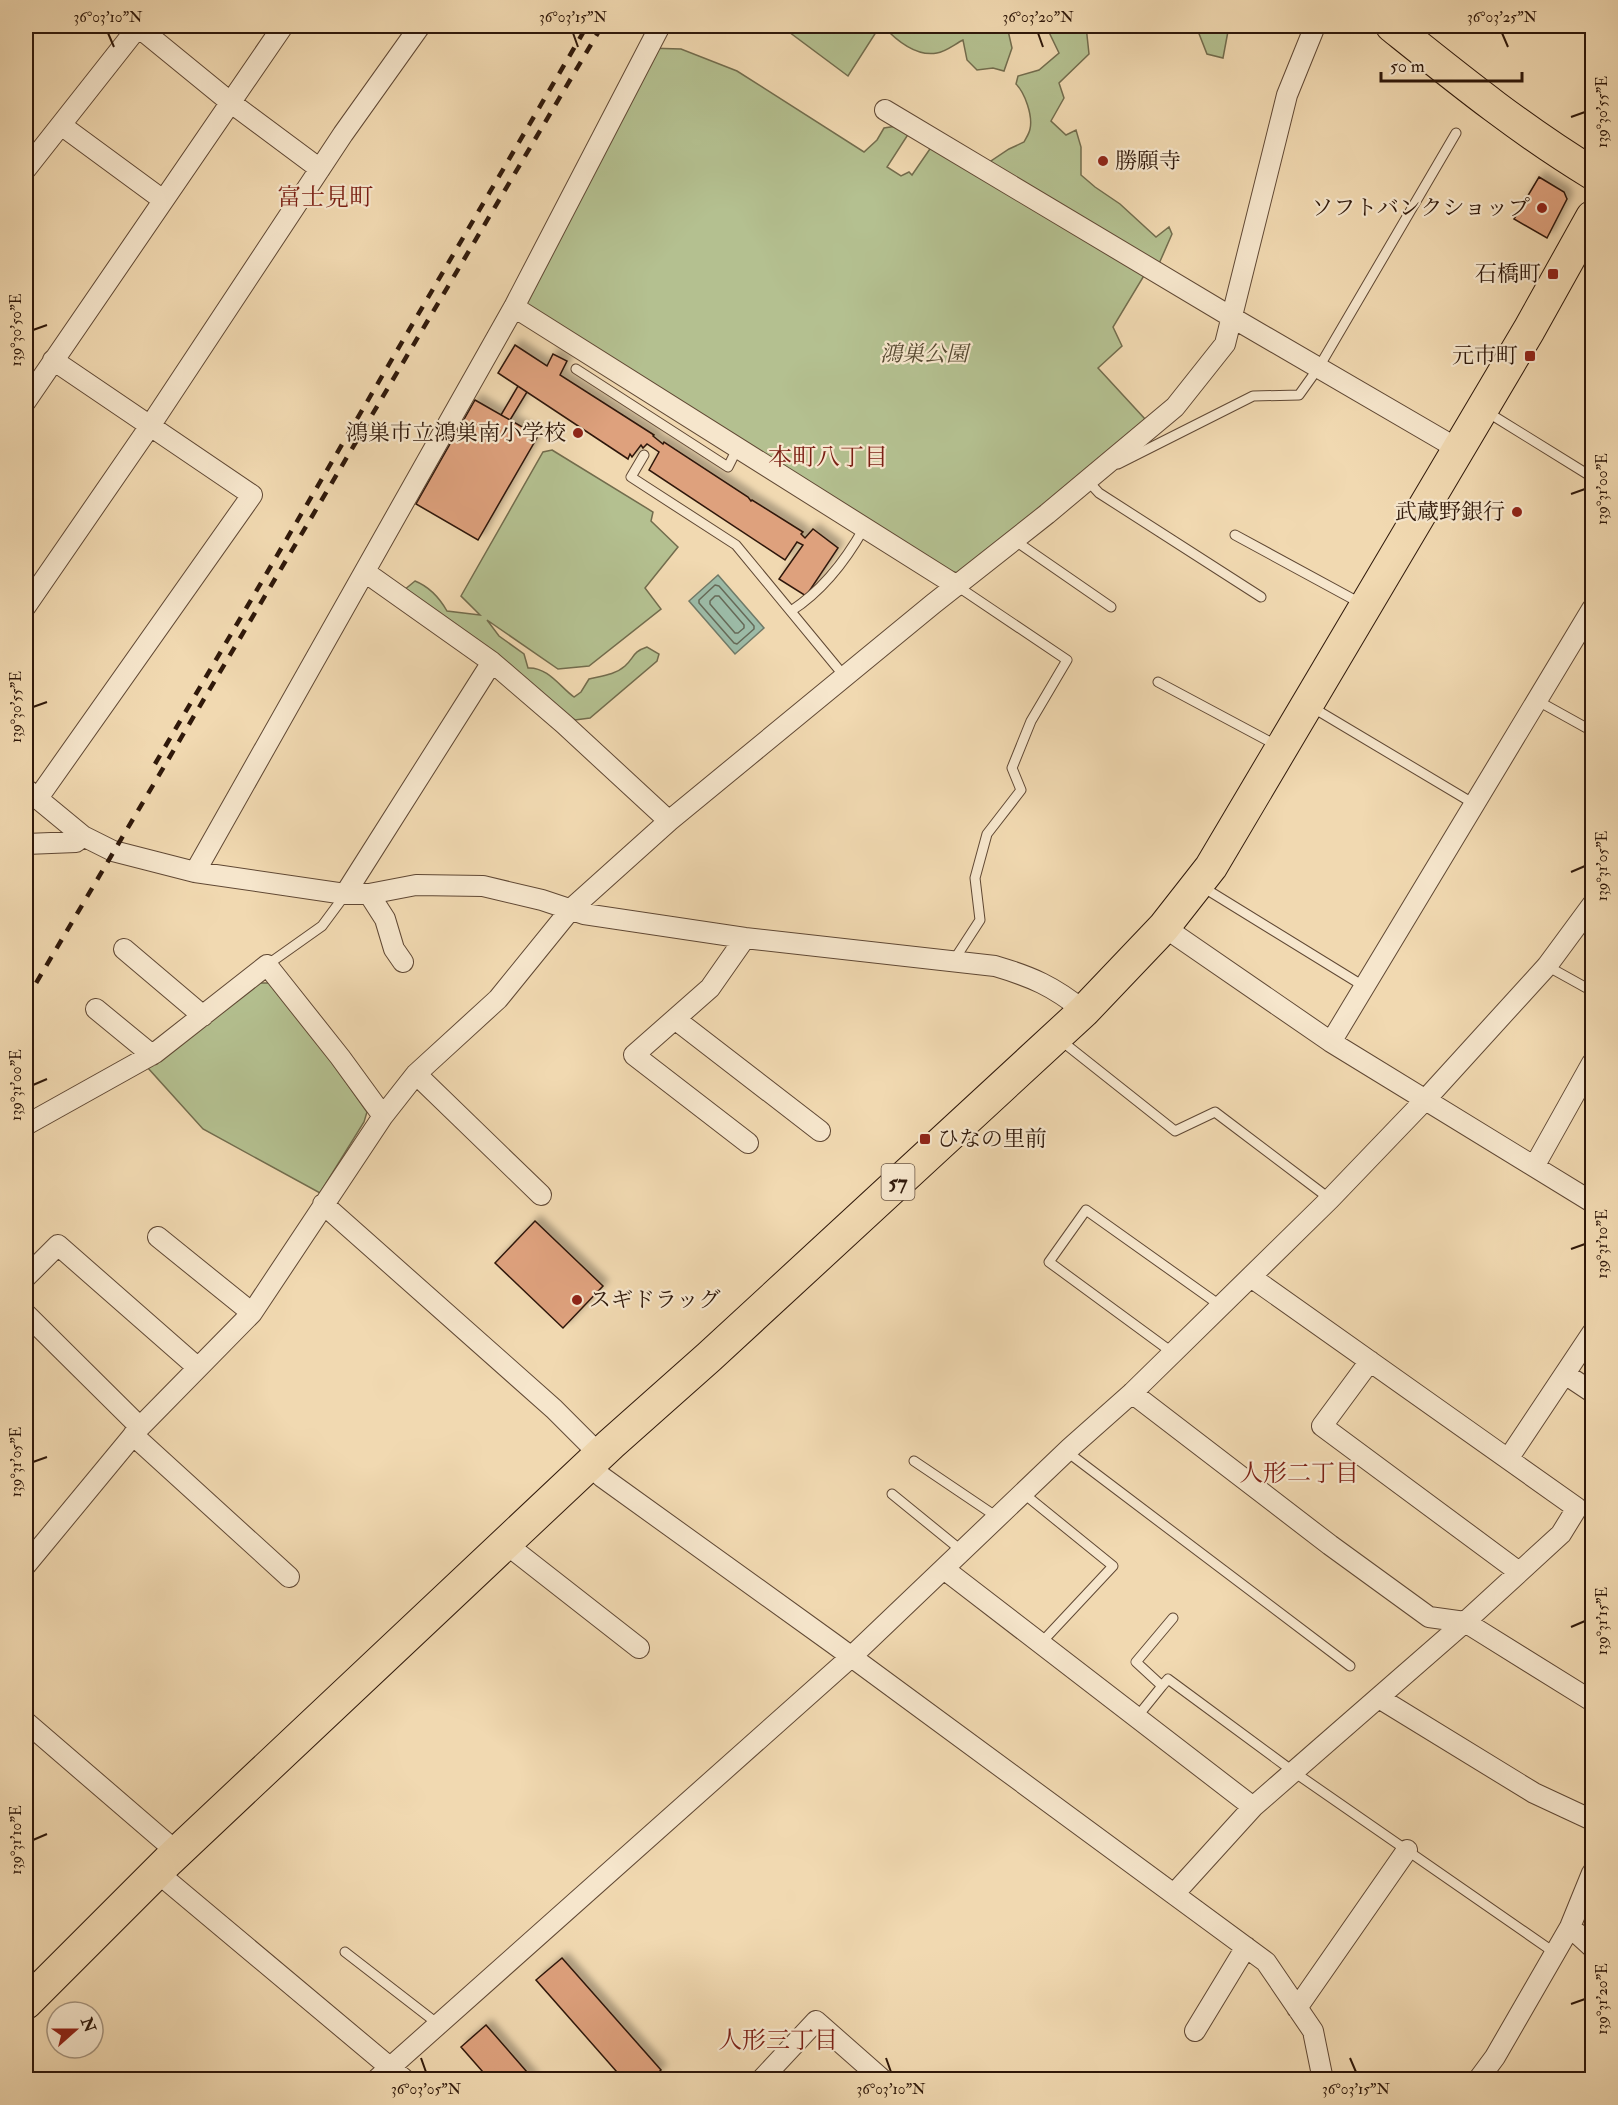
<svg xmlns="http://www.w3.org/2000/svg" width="1618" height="2105" viewBox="0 0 1618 2105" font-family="'IM FELL Double Pica','Noto Serif JP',serif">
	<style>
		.green { fill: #b4c090; stroke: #726c4d; stroke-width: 1.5 }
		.water { fill: #9cbba7; stroke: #707a68; stroke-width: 1.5 }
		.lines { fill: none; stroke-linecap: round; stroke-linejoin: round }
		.shore { stroke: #666a58; stroke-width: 1.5 }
		.building { fill: #dea17d; stroke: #2f180a; stroke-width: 1.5; filter: url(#shadow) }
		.service-casing { stroke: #604834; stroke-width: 11 }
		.minor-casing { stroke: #604834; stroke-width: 22 }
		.primary-casing { stroke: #2f180a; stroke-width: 34 }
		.service { stroke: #f6e6cc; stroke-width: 9 }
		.minor { stroke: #f6e6cc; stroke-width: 20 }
		.primary { stroke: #f1d9b1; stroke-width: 32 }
		.rail { stroke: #2f180a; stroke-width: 4.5; stroke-dasharray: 10 10; stroke-linecap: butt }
		.ticks { fill: none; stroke: #2f180a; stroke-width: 2 }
		.poi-dot { fill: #8f2418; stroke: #f6e6cc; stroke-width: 2 }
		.labels { text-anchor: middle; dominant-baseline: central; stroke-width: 4.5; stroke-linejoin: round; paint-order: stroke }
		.shield { fill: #f6e6cc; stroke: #6b5644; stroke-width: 1.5 }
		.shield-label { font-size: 21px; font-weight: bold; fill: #2f180a }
		.poi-label { font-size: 22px; fill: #2f180a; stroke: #f6e6cc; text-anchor: end }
		.park-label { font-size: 22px; font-style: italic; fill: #574a32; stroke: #f6e6cc }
		.neighbourhood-label { font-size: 24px; fill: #7a1f14; stroke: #f6e6cc }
		.neatline { fill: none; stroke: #2f180a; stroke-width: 2 }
		.ticks-label { font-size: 15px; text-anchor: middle; fill: #2f180a }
	</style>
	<defs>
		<filter id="shadow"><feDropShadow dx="5.5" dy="-5.5" stdDeviation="3" flood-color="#0004"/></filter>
	</defs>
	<rect width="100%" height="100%" fill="#f1d9b1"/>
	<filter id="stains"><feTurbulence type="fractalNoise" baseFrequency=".00333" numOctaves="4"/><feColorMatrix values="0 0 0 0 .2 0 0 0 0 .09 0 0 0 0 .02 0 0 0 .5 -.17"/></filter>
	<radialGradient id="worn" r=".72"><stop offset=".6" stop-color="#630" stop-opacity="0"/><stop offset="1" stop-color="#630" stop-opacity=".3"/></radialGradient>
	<path class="green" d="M 781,26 L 880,26 L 848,76 Z
		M 883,26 L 1007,26 L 1012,48 L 1004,71 L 993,68 L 977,70 L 967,60 L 963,40 C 955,44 945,52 937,53 C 916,57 896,40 883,26 Z
		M 1046,26 L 1086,26 L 1089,54 L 1059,83 L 1064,98 L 1051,121 L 1066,135 L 1076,130 L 1081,147 L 1081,175 L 1095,187 L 1120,204 L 1156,237 L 1169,227 L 1172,234 L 1158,266 L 988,163 L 1009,149 L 1024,142 C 1026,138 1029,134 1030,129 C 1033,116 1025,93 1016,84 L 1018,76 L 1039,70 L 1059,53 Z
		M 1196,26 L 1229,26 L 1223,58 L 1207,54 Z
		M 647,48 L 681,49 L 737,71 L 864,152 L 877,140 L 884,128 L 897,126 L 909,133 L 887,167 L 901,176 L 909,172 L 912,175 L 934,143 L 1145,274 L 1113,327 L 1122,346 L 1098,368 L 1145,419 L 1094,466 L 961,574 L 937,567 L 518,306 Z
		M 552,450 L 653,512 L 651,521 L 678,547 L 645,588 L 661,609 L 589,666 L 558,669 L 487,620 L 499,636 L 524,654 L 528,668 C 548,667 560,687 574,697 L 581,692 L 589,679 C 601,676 615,675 625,666 C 635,657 632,652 647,647 L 659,654 L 657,661 L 590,718 L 575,720 L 546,701 L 403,591 L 415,581 C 430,587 439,597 447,611 L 480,615 L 461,596 L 543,452 Z
		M 260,983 L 269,983 L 327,1055 L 367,1112 L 364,1122 L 320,1193 L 203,1129 L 148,1068 Z"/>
	<path class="water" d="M 718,575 L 764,628 L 735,654 L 689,601 Z"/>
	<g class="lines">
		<path class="shore" d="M 715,585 L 719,586 L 754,626 L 754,629 L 737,644 L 734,643 L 699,603 L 699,600 Z
			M 715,596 L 719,596 L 744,625 L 744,628 L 738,633 L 735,633 L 710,604 L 710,601 Z"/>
	</g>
	<path class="building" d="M 1539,177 L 1564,192 L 1567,199 L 1547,238 L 1514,219 Z
		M 515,345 L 547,366 L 553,354 L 567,361 L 560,375 L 654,435 L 653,436 L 663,444 L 664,442 L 748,497 L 751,501 L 752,500 L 803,532 L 801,534 L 805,538 L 813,529 L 838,548 L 806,596 L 779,579 L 803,545 L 797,542 L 785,560 L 649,470 L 659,452 L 647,444 L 643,448 L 641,445 L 632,457 L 630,454 L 628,459 L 498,373 Z
		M 518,386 L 527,392 L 510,420 L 501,415 Z
		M 475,400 L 538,436 L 478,540 L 416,504 Z
		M 535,1221 L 603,1286 L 563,1328 L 495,1263 Z
		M 562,1958 L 661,2070 L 650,2080 L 624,2080 L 536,1980 Z
		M 486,2025 L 534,2080 L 490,2080 L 461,2047 Z"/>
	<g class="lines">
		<defs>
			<path id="service" d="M 576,369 L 728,467 L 737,449
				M 1487,412 L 1592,477
				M 644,455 L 631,477 L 736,545 L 845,677
				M 1118,464 L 1253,396 L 1299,395 L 1319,367 L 1456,133
				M 1087,480 L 1099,493 L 1261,597
				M 1235,535 L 1362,604
				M 1014,540 L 1111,607
				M 791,611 C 822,591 846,560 864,528
				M 1158,682 L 1276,745
				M 1538,701 L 1592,731
				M 1310,706 L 1476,805
				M 1201,886 L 1365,987
				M 954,960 L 980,920 L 975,878 L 987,834 L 1021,790 L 1012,768 L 1031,721 L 1067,660 L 957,586
				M 267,965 L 322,926 L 345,895
				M 1547,966 L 1592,991
				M 1059,1039 L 1175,1131 L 1215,1112 L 1330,1199
				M 1173,1353 L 1049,1262 L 1086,1210 L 1221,1306
				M 1066,1451 L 1350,1666
				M 914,1461 L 997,1517
				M 1023,1493 L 1113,1566 L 1041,1643
				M 892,1494 L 962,1551
				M 1162,1686 L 1168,1679 L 1294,1772 L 1555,1953
				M 1137,1717 L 1162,1686 L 1136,1662 L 1173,1618
				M 345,1952 L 438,2024"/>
			<path id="minor" d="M 137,26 L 230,102 L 320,169
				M 885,110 L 1233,318 L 1458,449
				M 61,125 L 163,200
				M 26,169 L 138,27
				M 514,307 L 957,586
				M 26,401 L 283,26
				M 365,572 L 492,662 L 564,724 L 669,821
				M 26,606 L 150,426 L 343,134 L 420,26
				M 26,789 L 83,836 L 113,851 L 195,872 L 345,894 L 369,894 L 416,885 L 483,886 L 542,900 L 584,914 L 745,938 L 995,966 C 1032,977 1053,986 1084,1011
				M 38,798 L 252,495 L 53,360
				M 26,844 L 76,842 L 83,836
				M 195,872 L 514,307 L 660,26
				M 345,894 L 492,662
				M 369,894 L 385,919 L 394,949 L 403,962
				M 1164,927 L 1331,1042 L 1592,1202
				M 745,938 L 710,988 L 634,1055 L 748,1143
				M 124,949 L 203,1016
				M 96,1009 L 152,1055
				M 675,1019 L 820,1131
				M 1331,1042 L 1592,609
				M 416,1074 L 541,1195
				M 26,1125 L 155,1053 L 267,965 L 340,1057 L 383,1116
				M 1535,1165 L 1592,1063
				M 323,1204 L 554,1409 L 600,1455
				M 158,1237 L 252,1313
				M 26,1277 L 58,1245 L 197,1367
				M 26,1314 L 140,1427
				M 1370,1361 L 1322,1426 L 1519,1572
				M 1565,1374 L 1592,1392
				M 1132,1393 L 1330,1545 L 1429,1617 L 1465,1622 L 1592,1701
				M 133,1435 L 289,1577
				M 1508,1459 L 1592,1333
				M 590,1465 L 602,1477 L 834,1644 L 1266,1962 L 1313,2031 L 1323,2080
				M 506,1544 L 639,1648
				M 26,1565 L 140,1427 L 252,1313 L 383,1116 L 416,1074 L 498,999 L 571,909 L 669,821 L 933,604 L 1047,514 L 1175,407 L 1225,344 L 1287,95 L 1315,26
				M 944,1569 L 1253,1807
				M 1379,1698 L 1534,1793 L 1592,1820
				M 26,1722 L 178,1853
				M 158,1873 L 405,2080
				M 1174,1894 L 1253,1807 L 1465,1622 L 1561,1534 L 1577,1508 L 1251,1277
				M 1570,1927 L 1592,1947
				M 1297,2008 L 1407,1850
				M 1195,2031 L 1246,1947
				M 26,2079 L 26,2080
				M 376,2080 L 851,1657 L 1070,1448 L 1132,1393 L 1330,1199 L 1426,1099 L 1547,966 L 1592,905
				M 761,2080 L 816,2021 L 883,2080
				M 1478,2080 L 1495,2057 L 1570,1927 L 1592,1873"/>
			<path id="primary" d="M 1392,26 C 1457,78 1521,130 1592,173
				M 26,2003 L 169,1860 L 611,1444 L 709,1357 L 1084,1011 L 1164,927 L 1211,867 L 1529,330 L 1592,217"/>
		</defs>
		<use href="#service" class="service-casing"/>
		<use href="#minor" class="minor-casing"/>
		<use href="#primary" class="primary-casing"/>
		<use href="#service" class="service"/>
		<use href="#minor" class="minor"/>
		<use href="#primary" class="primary"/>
		<path class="rail" d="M 155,764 L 587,26
			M 26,1000 L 602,26"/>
	</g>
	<path class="ticks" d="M 108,33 L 114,47M 573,33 L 578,47M 1038,33 L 1043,47M 1502,33 L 1508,47M 1571,117 L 1585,112M 33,330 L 47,325M 1571,494 L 1585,489M 33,707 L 47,702M 1571,872 L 1585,866M 33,1085 L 47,1079M 1571,1249 L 1585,1244M 33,1462 L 47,1457M 1571,1627 L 1585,1621M 33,1840 L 47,1834M 1571,2004 L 1585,1999M 421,2058 L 426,2072M 886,2058 L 891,2072M 1350,2058 L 1356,2072"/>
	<g class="poi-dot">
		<circle cx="1103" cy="161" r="6"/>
		<circle cx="1542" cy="208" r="6"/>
		<rect x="1547" y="268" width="12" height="12" rx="3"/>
		<rect x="1524" y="350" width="12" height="12" rx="3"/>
		<circle cx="578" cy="433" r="6"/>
		<circle cx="1517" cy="512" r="6"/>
		<rect x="919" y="1133" width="12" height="12" rx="3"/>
		<circle cx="577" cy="1300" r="6"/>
	</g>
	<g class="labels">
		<rect class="shield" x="881.5" y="1164" width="33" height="36" rx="4.5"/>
		<g class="shield-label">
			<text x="898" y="1182">57</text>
		</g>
		<g class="poi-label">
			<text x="1115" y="161" text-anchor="start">勝願寺</text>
			<text x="1530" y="208">ソフトバンクショップ</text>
			<text x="1541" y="274">石橋町</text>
			<text x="1518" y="356">元市町</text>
			<text x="566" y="433">鴻巣市立鴻巣南小学校</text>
			<text x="1505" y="512">武蔵野銀行</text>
			<text x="937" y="1139" text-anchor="start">ひなの里前</text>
			<text x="589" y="1300" text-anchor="start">スギドラッグ</text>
		</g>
		<g class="park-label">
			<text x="924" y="354">鴻巣公園</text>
		</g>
		<g class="neighbourhood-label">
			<text x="325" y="197">富士見町</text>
			<text x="828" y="457">本町八丁目</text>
			<text x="1299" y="1473">人形二丁目</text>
			<text x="778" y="2040">人形三丁目</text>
		</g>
	</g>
	<rect width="1618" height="2105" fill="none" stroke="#f1d9b1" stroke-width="66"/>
	<g transform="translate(75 2030) rotate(69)"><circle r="28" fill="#f6e6cc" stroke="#a6947e" stroke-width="1.5"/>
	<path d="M0-4.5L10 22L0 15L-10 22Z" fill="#8f2418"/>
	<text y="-9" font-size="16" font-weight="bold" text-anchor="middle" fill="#2f180a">N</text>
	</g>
	<path d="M1381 72v9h141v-9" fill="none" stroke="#2f180a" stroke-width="3"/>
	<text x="1390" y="72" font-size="18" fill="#2f180a" stroke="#f6e6cc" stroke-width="4.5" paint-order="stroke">50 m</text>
	<rect x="33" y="33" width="1552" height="2039" class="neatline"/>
	<g class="ticks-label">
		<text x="108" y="22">36°03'10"N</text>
		<text x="573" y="22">36°03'15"N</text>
		<text x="1038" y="22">36°03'20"N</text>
		<text x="1502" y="22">36°03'25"N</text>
		<text transform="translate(1602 112) rotate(-90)" y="5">139°30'55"E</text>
		<text transform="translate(16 330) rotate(-90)" y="5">139°30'50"E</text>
		<text transform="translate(1602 489) rotate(-90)" y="5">139°31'00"E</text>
		<text transform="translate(16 707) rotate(-90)" y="5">139°30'55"E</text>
		<text transform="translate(1602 866) rotate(-90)" y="5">139°31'05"E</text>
		<text transform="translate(16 1085) rotate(-90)" y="5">139°31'00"E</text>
		<text transform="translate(1602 1244) rotate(-90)" y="5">139°31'10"E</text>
		<text transform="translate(16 1462) rotate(-90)" y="5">139°31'05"E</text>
		<text transform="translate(1602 1621) rotate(-90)" y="5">139°31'15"E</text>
		<text transform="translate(16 1840) rotate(-90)" y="5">139°31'10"E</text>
		<text transform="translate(1602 1999) rotate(-90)" y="5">139°31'20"E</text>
		<text x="426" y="2094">36°03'05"N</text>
		<text x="891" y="2094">36°03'10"N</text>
		<text x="1356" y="2094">36°03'15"N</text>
	</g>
	<rect width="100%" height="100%" filter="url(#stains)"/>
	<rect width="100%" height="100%" fill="url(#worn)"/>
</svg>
